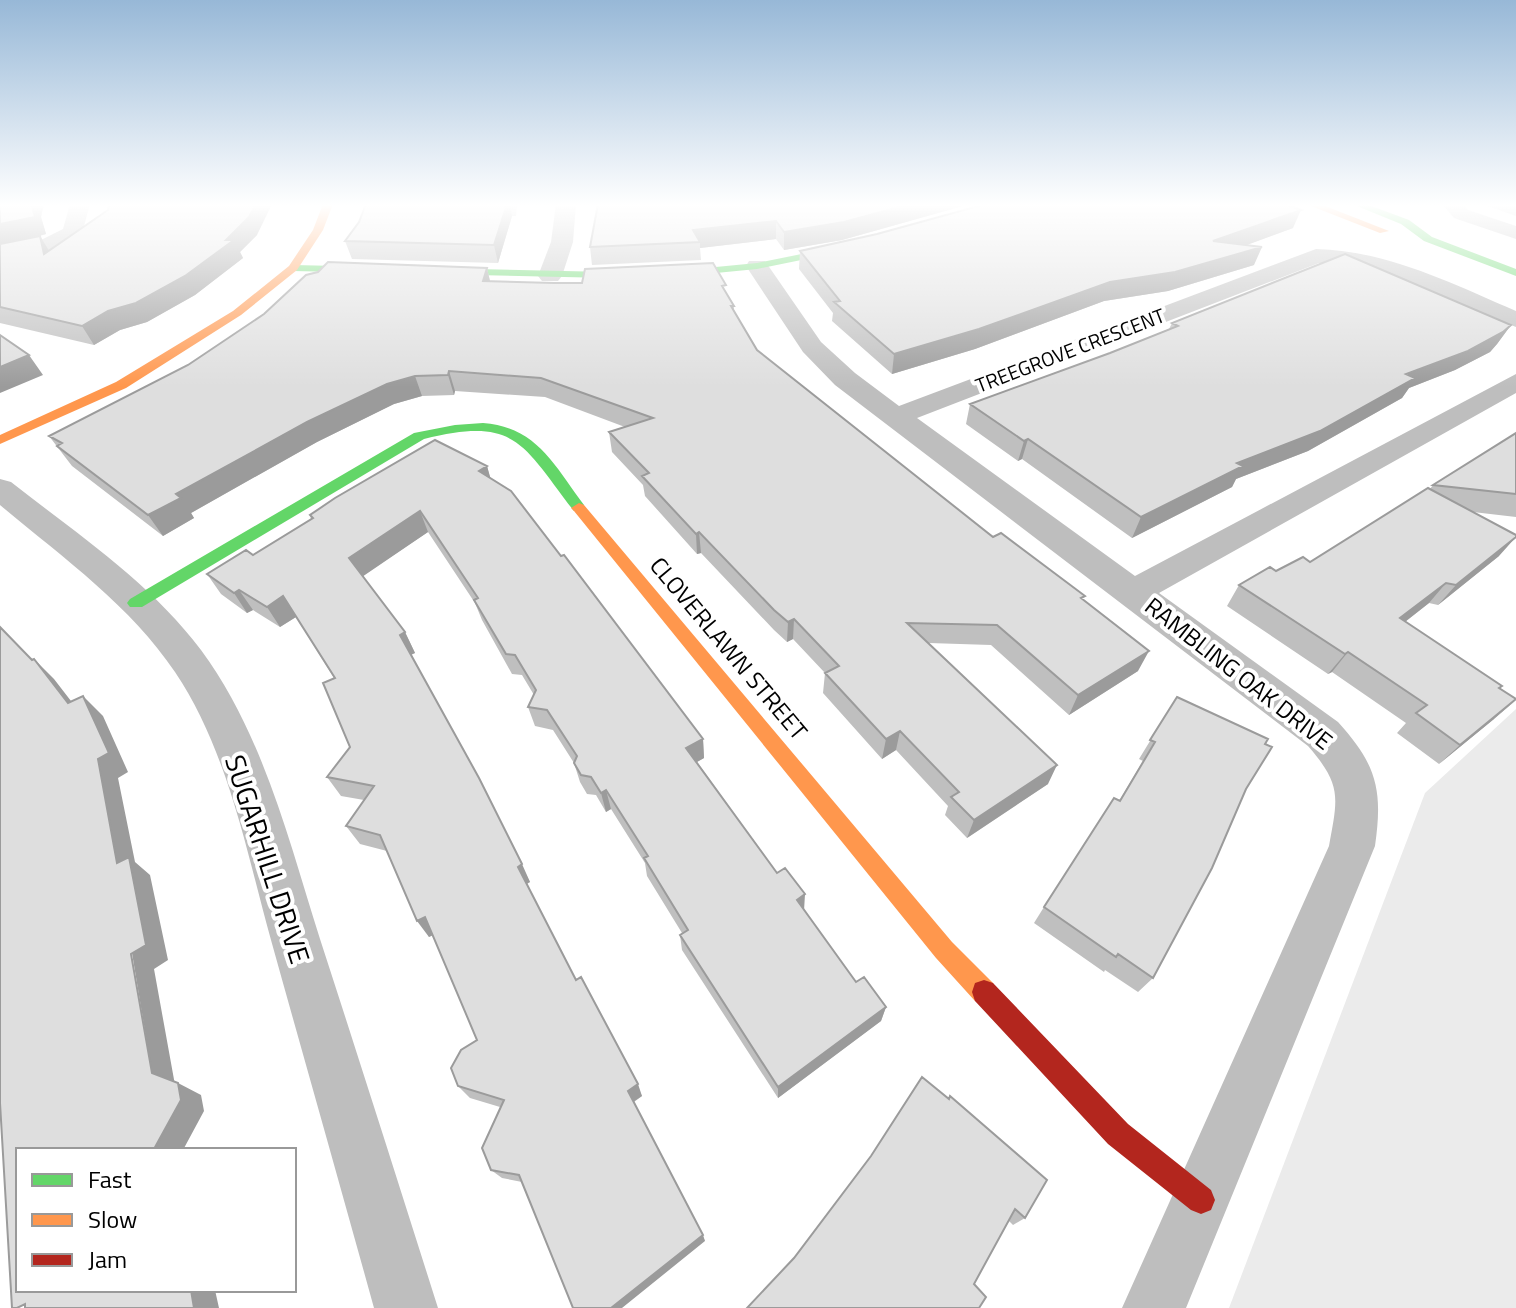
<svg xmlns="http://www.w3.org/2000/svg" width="1516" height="1308" viewBox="0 0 1516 1308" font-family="'Titillium Web',sans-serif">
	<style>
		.green { fill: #ebebeb }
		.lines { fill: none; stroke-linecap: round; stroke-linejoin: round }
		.street { fill: #bebebe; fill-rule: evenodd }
		.fast { fill: #63d668; fill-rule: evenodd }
		.slow { fill: #ff974d; fill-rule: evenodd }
		.jam { fill: #b3261e; fill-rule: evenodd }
		.wall { fill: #bfbfbf }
		.shaded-wall { fill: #9b9b9b }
		.building { fill: #dedede; stroke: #9b9b9b; stroke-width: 2 }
		.labels { text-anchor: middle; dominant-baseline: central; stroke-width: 8; stroke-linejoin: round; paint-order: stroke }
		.far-street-label { font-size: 20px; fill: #000; stroke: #fff }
		.street-label { font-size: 24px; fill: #000; stroke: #fff }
		.near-street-label { font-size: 28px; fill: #000; stroke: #fff }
	</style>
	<rect width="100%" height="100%" fill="#fff"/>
	<path class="green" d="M 1516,709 L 1516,1308 L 1229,1308 L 1425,793 Z"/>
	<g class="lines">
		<path class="street" d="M 70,204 L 90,204 L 81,237 L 58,249 L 0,262 L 0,248 L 43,239 L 63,229 Z
			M 556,204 L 576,204 L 573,242 L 562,276 L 558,281 L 542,281 L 538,276 L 551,242 Z
			M 1442,204 L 1463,204 L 1468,210 L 1516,226 L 1516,239 L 1454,218 Z
			M 1316,249 C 1388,251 1451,283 1516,311 L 1516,327 L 1383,273 L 1340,263 L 1319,263 L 917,418 L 1135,576 L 1516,374 L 1516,393 L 1159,593 L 1338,722 C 1377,765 1383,790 1375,846 L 1186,1308 L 1122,1308 L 1329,846 C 1338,797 1342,785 1308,746 L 835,385 L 803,352 L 746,266 L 749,261 L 765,261 L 821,342 L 855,373 L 899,406 Z
			M 0,479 L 11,482 C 77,534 150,582 201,650 C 263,734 289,841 320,939 C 360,1062 399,1185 438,1308 L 374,1308 C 340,1185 305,1062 271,940 C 246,850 228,751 175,672 C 130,605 62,557 0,505 Z"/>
		<path class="fast" d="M 1352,204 L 1366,204 L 1409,220 L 1432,237 L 1516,269 L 1516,276 L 1424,241 L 1401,224 Z
			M 856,243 L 860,244 L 860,248 L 757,269 L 654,279 L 293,271 L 288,268 L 293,265 L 654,273 L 757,263 Z
			M 483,423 C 537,427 554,465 584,505 L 584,511 L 574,511 C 522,444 517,416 424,439 L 142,607 L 130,607 L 127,603 L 130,599 L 414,433 L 455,425 Z"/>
		<path class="slow" d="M 323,204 L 333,204 L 323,230 L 297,270 L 241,315 L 126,388 L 0,444 L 0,435 L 116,382 L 233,311 L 289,266 L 313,230 Z
			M 1306,204 L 1320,204 L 1389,231 L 1380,233 Z
			M 579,503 L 584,505 L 952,942 L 993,983 L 996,992 L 993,1001 L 984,1004 L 975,1001 L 936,958 L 574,511 L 571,508 Z"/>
		<path class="jam" d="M 984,980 L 993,983 L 1128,1124 L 1211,1190 L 1215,1200 L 1211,1210 L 1201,1214 L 1191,1210 L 1108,1144 L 975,1001 L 972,992 L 975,983 Z"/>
	</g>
	<path class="wall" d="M 0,204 L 44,204 L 41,217 L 46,234 L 40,236 L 49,251 L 257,235 L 240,252 L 243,258 L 195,295 L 147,322 L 120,330 L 94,345 L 0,323 Z
		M 366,204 L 517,204 L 516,216 L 512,216 L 498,263 L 352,259 L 345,241 L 359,222 Z
		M 598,204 L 970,204 L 842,240 L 784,250 L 776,239 L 700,248 L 701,260 L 592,265 L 590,247 Z
		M 1482,204 L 1516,204 L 1516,216 Z
		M 1293,228 L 1246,245 L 1254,265 L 1168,291 L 1104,301 L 975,349 L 892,374 L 832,321 L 833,313 L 799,269 L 800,251 L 877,234 Z
		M 487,268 L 490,281 L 726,293 L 734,306 L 734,311 L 757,350 L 993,537 L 1084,600 L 1138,671 L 1069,715 L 991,645 L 929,643 L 1048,784 L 967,838 L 945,815 L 948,806 L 896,750 L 882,759 L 823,693 L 825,673 L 793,639 L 787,642 L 774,630 L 701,553 L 697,554 L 645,496 L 643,485 L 612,452 L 609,432 L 625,427 L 545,397 L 455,391 L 454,395 L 422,396 L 394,404 L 317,442 L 191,513 L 194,518 L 163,536 L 72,466 L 49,436 Z
		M 1172,323 L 1511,325 L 1497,344 L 1490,352 L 1455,370 L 1409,388 L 1402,398 L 1308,451 L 1236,479 L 1232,487 L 1132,538 L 1022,459 L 1018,461 L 966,424 L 970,404 L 1110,353 L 1169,329 Z
		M 1516,433 L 1516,517 L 1473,512 L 1499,556 L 1438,605 L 1429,603 L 1405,622 L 1500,689 L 1494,719 L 1439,764 L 1397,733 L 1406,723 L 1332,672 L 1328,674 L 1227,606 L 1239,585 L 1276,571 L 1310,562 L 1430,489 L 1433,485 Z
		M 487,466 L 490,478 L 703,739 L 704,758 L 697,762 L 856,982 L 886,1007 L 881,1021 L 778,1098 L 682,950 L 680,935 L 682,933 L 647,876 L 645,863 L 611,809 L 606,812 L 596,795 L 587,794 L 580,782 L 574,763 L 553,730 L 535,726 L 528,707 L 534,695 L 522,675 L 512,674 L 482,620 L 475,603 L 428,532 L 362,576 L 405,632 L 415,653 L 411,655 L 530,882 L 527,884 L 576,980 L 642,1096 L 634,1102 L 705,1241 L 522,1182 L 502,1178 L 491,1170 L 500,1107 L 470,1098 L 458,1086 L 477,1040 L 433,935 L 429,937 L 387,851 L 360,844 L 346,826 L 364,800 L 341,796 L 327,777 L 350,747 L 334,678 L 296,617 L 280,627 L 253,610 L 247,613 L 221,594 L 207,574 L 253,555 L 311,519 L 310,515 Z
		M 1177,697 L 1246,789 L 1153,978 L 1138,992 L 1105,970 L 1104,972 L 1034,923 L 1044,907 L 1119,801 L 1143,761 L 1139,759 Z
		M 922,1077 L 1025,1218 L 1013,1225 L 1009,1221 L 974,1284 L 794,1258 L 871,1156 Z"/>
	<path class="shaded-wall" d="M 31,204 L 44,204 L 41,217 L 46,234 L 0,245 L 0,224 Z
		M 256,204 L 272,204 L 257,235 L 240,252 L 243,258 L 195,295 L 147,322 L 120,330 L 94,345 L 82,326 L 226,240 Z
		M 507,204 L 510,204 L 512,216 L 498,263 L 494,245 Z
		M 910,204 L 970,204 L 842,240 L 784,250 L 784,232 Z
		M 1301,210 L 1293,228 L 1206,260 L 1213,241 Z
		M 776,221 L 776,239 L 700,248 L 700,242 L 693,230 Z
		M 40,236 L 51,254 L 44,254 Z
		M 1262,247 L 1254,265 L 1168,291 L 1104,301 L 975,349 L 892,374 L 894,354 L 1110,282 Z
		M 487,268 L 491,286 L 483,281 Z
		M 1511,325 L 1497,344 L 1490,352 L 1455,370 L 1409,388 L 1402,398 L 1308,451 L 1236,479 L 1232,487 L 1132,538 L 1141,517 L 1237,463 L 1406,374 Z
		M 29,355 L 43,375 L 0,393 L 0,367 Z
		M 449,371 L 455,391 L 454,395 L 448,375 Z
		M 415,376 L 422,396 L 394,404 L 317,442 L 191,513 L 194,518 L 163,536 L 148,515 L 176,494 L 307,422 L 387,384 Z
		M 1028,439 L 1022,459 L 1018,461 L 1024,441 Z
		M 487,466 L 493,487 L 479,471 Z
		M 420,511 L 428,532 L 359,579 L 349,558 Z
		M 699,532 L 701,553 L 697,554 L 696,534 Z
		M 1516,537 L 1499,556 L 1438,605 L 1456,585 Z
		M 1446,583 L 1429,603 L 1383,639 L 1400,618 Z
		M 239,590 L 253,610 L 247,613 L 234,593 Z
		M 283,596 L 296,617 L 280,627 L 267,607 Z
		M 794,619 L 793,639 L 787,642 L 788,622 Z
		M 405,632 L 415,653 L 410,655 L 400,635 Z
		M 1149,651 L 1138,671 L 1069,715 L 1078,695 Z
		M 1348,652 L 1332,672 L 1328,674 L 1345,654 Z
		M 34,659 L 54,679 L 88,723 L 68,703 Z
		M 83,696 L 103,716 L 128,772 L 118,778 L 135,862 L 150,875 L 168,960 L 154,969 L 175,1085 L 152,1073 L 117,863 Z
		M 1516,700 L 1494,719 L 1439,764 L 1460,745 Z
		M 900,731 L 896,750 L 882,759 L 886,739 Z
		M 703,739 L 704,758 L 688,767 L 686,748 Z
		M 1057,765 L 1048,784 L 967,838 L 974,820 Z
		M 606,790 L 611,809 L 606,812 L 601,793 Z
		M 522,864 L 530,882 L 526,884 L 518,867 Z
		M 805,894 L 804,911 L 797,900 Z
		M 425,917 L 437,933 L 429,937 L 417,921 Z
		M 886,1007 L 881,1021 L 778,1098 L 778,1087 Z
		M 178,1083 L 201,1095 L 204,1111 L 183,1150 L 155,1150 L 154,1149 Z
		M 638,1084 L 642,1096 L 633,1102 L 628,1091 Z
		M 703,1235 L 705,1241 L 622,1308 L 611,1308 Z
		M 191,1290 L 215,1290 L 219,1308 L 194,1308 Z"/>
	<path class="building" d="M 0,204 L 31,204 L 35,217 L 0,224 Z
		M 109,204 L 256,204 L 249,217 L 226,240 L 234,240 L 185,276 L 136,303 L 108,311 L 82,326 L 0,307 L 0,244 L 40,236 L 44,254 L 108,210 Z
		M 366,204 L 507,204 L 494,245 L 345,241 L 359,222 Z
		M 598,204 L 910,204 L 844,222 L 784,232 L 776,221 L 693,230 L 700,242 L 590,247 Z
		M 986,204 L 1284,204 L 1301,210 L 1213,241 L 1262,247 L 1175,272 L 1110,282 L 979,329 L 894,354 L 834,302 L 840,301 L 800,251 L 877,234 Z
		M 1345,254 L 1511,325 L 1503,332 L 1468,351 L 1406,374 L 1415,378 L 1320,431 L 1237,463 L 1243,466 L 1141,517 L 1028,439 L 1024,441 L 970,404 L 1110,353 L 1178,326 L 1172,323 Z
		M 328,262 L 487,268 L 483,281 L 554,283 L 582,283 L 585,269 L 713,263 L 726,285 L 722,286 L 734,306 L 731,306 L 757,350 L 993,537 L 1001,533 L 1085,596 L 1081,598 L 1149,651 L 1078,695 L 997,625 L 907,623 L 1057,765 L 974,820 L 951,797 L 959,792 L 900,731 L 886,739 L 825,673 L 839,666 L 794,619 L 788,622 L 774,610 L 699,532 L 696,534 L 642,476 L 649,473 L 609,432 L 653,418 L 541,378 L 449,371 L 448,375 L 415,376 L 387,384 L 307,422 L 176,494 L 181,498 L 148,515 L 57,446 L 62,443 L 49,436 L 188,365 L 264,314 L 306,275 L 318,272 Z
		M 0,335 L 29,355 L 0,367 Z
		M 1516,433 L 1516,494 L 1433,485 Z
		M 435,440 L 487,466 L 479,471 L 511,491 L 561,556 L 564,555 L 703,739 L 686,748 L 777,873 L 785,868 L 805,894 L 797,900 L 856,982 L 864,977 L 886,1007 L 778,1087 L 680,935 L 688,930 L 644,858 L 648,856 L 606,790 L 601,793 L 591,777 L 581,775 L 574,763 L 577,756 L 547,710 L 528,707 L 536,690 L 515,655 L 506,654 L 474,600 L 478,598 L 420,511 L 349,558 L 405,632 L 400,635 L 479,778 L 522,864 L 518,867 L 576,980 L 581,977 L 638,1084 L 628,1091 L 703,1235 L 611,1308 L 573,1308 L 519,1175 L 491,1170 L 482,1148 L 504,1100 L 458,1086 L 451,1068 L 461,1050 L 477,1040 L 425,917 L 417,921 L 380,835 L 346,826 L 374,786 L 327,777 L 350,747 L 323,683 L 335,678 L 283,596 L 267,607 L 239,590 L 234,593 L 207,574 L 246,550 L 253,555 L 313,518 L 310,515 L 335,498 Z
		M 1428,488 L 1516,535 L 1516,537 L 1456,585 L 1446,583 L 1400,618 L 1502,686 L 1499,688 L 1516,699 L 1460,745 L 1416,713 L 1427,705 L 1348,652 L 1345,654 L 1239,585 L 1270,567 L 1276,571 L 1303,557 L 1310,562 Z
		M 0,627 L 32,660 L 34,659 L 68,703 L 83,696 L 109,753 L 98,759 L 117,863 L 129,857 L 146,945 L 131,954 L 152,1073 L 178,1083 L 181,1100 L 154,1149 L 155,1150 L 18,1150 L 18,1290 L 191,1290 L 194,1308 L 25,1308 L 25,1304 L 17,1308 L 12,1308 L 0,1103 Z
		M 1177,697 L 1268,739 L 1265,744 L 1272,747 L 1246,789 L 1212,868 L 1153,978 L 1118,954 L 1116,957 L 1044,907 L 1114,798 L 1120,801 L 1155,742 L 1150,740 Z
		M 922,1077 L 949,1099 L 950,1096 L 1047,1180 L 1025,1218 L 1015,1209 L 974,1284 L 986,1297 L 979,1308 L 747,1308 L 794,1258 L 871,1156 Z"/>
	<linearGradient id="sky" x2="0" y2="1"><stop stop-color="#97b8d7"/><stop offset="0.53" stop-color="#fff"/><stop offset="1" stop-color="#fff" stop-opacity="0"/></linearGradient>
	<rect width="1516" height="387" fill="url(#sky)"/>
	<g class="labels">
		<g class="far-street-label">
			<text transform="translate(1070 350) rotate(-21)">TREEGROVE CRESCENT</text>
		</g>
		<g class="street-label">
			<text transform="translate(729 648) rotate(50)">CLOVERLAWN STREET</text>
			<text transform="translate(1239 673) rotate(38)">RAMBLING OAK DRIVE</text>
		</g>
		<g class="near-street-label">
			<text transform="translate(268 859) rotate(72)">SUGARHILL DRIVE</text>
		</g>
	</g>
	<rect x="16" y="1148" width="280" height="144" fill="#ffffff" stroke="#999999" stroke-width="2"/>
	<rect x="32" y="1174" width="40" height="12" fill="#63d668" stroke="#999999" stroke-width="2"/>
	<text x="88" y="1188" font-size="24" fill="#000000">Fast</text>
	<rect x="32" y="1214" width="40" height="12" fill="#ff974d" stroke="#999999" stroke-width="2"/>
	<text x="88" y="1228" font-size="24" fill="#000000">Slow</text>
	<rect x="32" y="1254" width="40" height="12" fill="#b3261e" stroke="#999999" stroke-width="2"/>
	<text x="88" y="1268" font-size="24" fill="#000000">Jam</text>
</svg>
